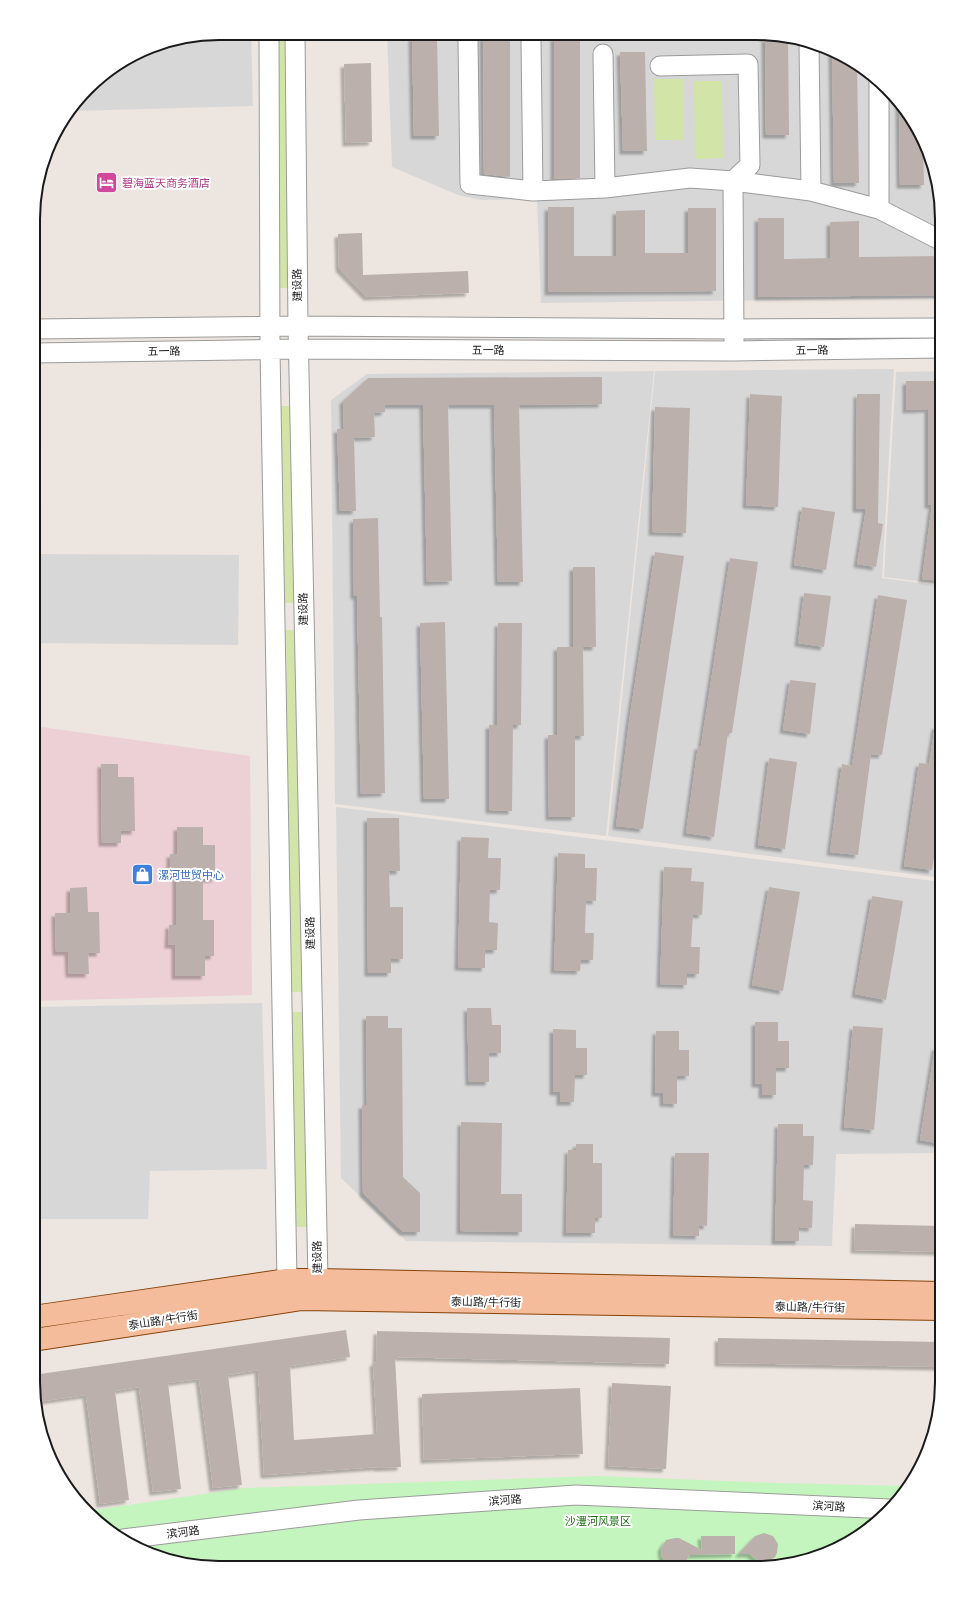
<svg xmlns="http://www.w3.org/2000/svg" width="975" height="1601" viewBox="0 0 975 1601" font-family="'IBM Plex Sans','Noto Sans SC',sans-serif">
	<style>
		.residential { fill: #d8d7d8 }
		.commercial { fill: #ecd0d5 }
		.grass { fill: #d2e4a8 }
		.park { fill: #c5f5be }
		.building { fill: #bcb0ad; filter: url(#shadow) }
		.lines { fill: none; stroke-linecap: round; stroke-linejoin: round }
		.minor-casing { stroke: #9b9b9b; stroke-width: 21 }
		.major-casing { stroke: #874309; stroke-width: 24 }
		.minor { stroke: #fff; stroke-width: 19 }
		.major { stroke: #f5bc9c; stroke-width: 22 }
		.labels { text-anchor: middle; dominant-baseline: central; stroke-width: 4; stroke-linejoin: round; paint-order: stroke }
		.hotel-label { font-size: 11px; fill: #b23c85; stroke: #fff; text-anchor: start }
		.street-label { font-size: 11px; fill: #1a1a1a; stroke: #fff }
		.shop-label { font-size: 11px; fill: #366cbe; stroke: #fff; text-anchor: start }
		.park-label { font-size: 11px; fill: #1d6f12; stroke: #fff }
		.rim { fill: none; stroke: #1a1a1a; stroke-width: 2 }
	</style>
	<defs>
		<filter id="shadow"><feDropShadow dx="-3.5" dy="3.5" stdDeviation="1" flood-color="#0004"/></filter>
	</defs>
	<rect width="100%" height="100%" fill="#ece5e0"/>
	<path class="residential" d="M 219,33 L 251,33 L 253,106 L 72,111 L 96,79 L 148,47 Z
		M 387,33 L 780,35 L 827,47 L 869,72 L 904,106 L 928,148 L 942,219 L 942,298 L 541,303 L 537,199 L 481,200 L 458,195 L 392,167 Z
		M 894,369 L 882,578 L 942,586 L 942,878 L 608,836 L 655,371 Z
		M 654,371 L 606,836 L 335,804 L 331,400 L 367,374 Z
		M 942,371 L 942,584 L 884,577 L 896,372 Z
		M 34,554 L 239,555 L 238,645 L 34,643 Z
		M 336,807 L 942,882 L 942,1153 L 836,1154 L 832,1246 L 406,1241 L 341,1178 Z
		M 262,1003 L 267,1169 L 150,1171 L 148,1219 L 33,1219 L 33,1007 Z"/>
	<path class="commercial" d="M 34,726 L 250,756 L 252,995 L 34,1001 Z"/>
	<path class="grass" d="M 277,33 L 288,33 L 289,288 L 279,288 Z
		M 654,79 L 683,79 L 684,140 L 655,140 Z
		M 694,81 L 722,81 L 723,158 L 695,159 Z
		M 281,406 L 292,406 L 296,603 L 285,603 Z
		M 286,630 L 297,630 L 302,992 L 291,992 Z
		M 291,1012 L 303,1012 L 307,1227 L 295,1227 Z"/>
	<path class="park" d="M 598,1476 L 777,1483 L 908,1486 L 904,1495 L 869,1529 L 827,1554 L 756,1568 L 195,1566 L 148,1554 L 106,1529 L 87,1511 L 245,1488 Z"/>
	<path class="building" d="M 510,36 L 510,177 L 484,174 L 483,37 Z
		M 412,37 L 437,37 L 439,136 L 414,136 Z
		M 554,37 L 580,37 L 580,178 L 554,179 Z
		M 765,38 L 788,38 L 789,135 L 766,135 Z
		M 832,50 L 857,65 L 859,183 L 834,183 Z
		M 620,52 L 645,52 L 647,151 L 623,151 Z
		M 371,63 L 372,142 L 346,143 L 344,64 Z
		M 899,101 L 904,106 L 923,140 L 924,185 L 900,185 Z
		M 548,207 L 574,207 L 574,256 L 616,256 L 616,211 L 645,210 L 645,253 L 688,253 L 688,208 L 716,208 L 716,291 L 548,292 Z
		M 758,218 L 784,218 L 784,259 L 830,258 L 830,222 L 859,221 L 859,257 L 942,256 L 942,295 L 758,297 Z
		M 362,233 L 363,275 L 468,271 L 469,293 L 367,297 L 339,268 L 338,234 Z
		M 602,377 L 602,404 L 519,405 L 523,582 L 498,582 L 494,405 L 448,405 L 452,581 L 427,582 L 423,405 L 385,405 L 385,412 L 374,413 L 375,437 L 354,438 L 356,511 L 340,511 L 337,429 L 344,429 L 343,401 L 368,378 Z
		M 906,381 L 942,381 L 942,581 L 922,579 L 932,505 L 928,505 L 928,409 L 906,410 Z
		M 750,394 L 782,396 L 778,507 L 746,505 Z
		M 857,394 L 880,394 L 878,523 L 883,524 L 876,567 L 857,564 L 866,509 L 856,509 Z
		M 655,407 L 690,408 L 686,533 L 652,532 Z
		M 802,507 L 835,512 L 826,570 L 794,565 Z
		M 378,518 L 380,617 L 382,617 L 385,793 L 361,794 L 357,596 L 354,596 L 353,519 Z
		M 655,552 L 684,556 L 643,829 L 616,826 L 629,722 Z
		M 730,558 L 758,562 L 732,733 L 728,733 L 714,837 L 686,833 L 698,746 L 701,746 Z
		M 573,567 L 595,567 L 596,647 L 583,647 L 584,736 L 575,736 L 575,817 L 549,817 L 548,735 L 557,735 L 557,647 L 573,647 Z
		M 804,593 L 831,596 L 824,647 L 798,643 Z
		M 878,595 L 907,600 L 882,755 L 871,754 L 858,855 L 830,852 L 842,764 L 852,766 Z
		M 445,622 L 449,799 L 424,799 L 420,623 Z
		M 498,623 L 522,623 L 521,725 L 513,725 L 512,811 L 489,810 L 489,725 L 497,725 Z
		M 790,680 L 816,683 L 810,734 L 783,730 Z
		M 935,726 L 942,726 L 942,804 L 932,870 L 904,866 L 919,763 L 929,764 Z
		M 769,758 L 797,762 L 785,849 L 758,845 Z
		M 101,764 L 118,764 L 118,777 L 134,777 L 135,831 L 121,831 L 121,843 L 102,843 Z
		M 367,818 L 399,818 L 400,871 L 389,871 L 390,907 L 403,907 L 403,959 L 391,959 L 391,973 L 368,973 Z
		M 177,827 L 203,827 L 203,845 L 215,845 L 215,879 L 203,879 L 203,920 L 214,920 L 214,956 L 205,956 L 205,976 L 175,976 L 175,945 L 168,945 L 169,925 L 176,925 L 176,871 L 170,871 L 170,854 L 177,854 Z
		M 461,837 L 489,838 L 488,858 L 501,858 L 500,890 L 490,890 L 489,922 L 498,923 L 497,950 L 485,950 L 485,968 L 458,967 Z
		M 558,853 L 585,854 L 585,868 L 597,868 L 596,901 L 586,900 L 585,933 L 594,933 L 593,960 L 581,960 L 580,971 L 554,970 Z
		M 664,867 L 692,868 L 691,881 L 704,882 L 702,915 L 693,914 L 691,947 L 700,947 L 699,974 L 687,974 L 687,985 L 660,984 Z
		M 87,887 L 88,912 L 99,912 L 100,953 L 88,953 L 89,974 L 69,974 L 68,952 L 56,952 L 55,913 L 70,913 L 70,888 Z
		M 769,887 L 800,892 L 783,991 L 752,985 Z
		M 872,896 L 903,901 L 886,1000 L 855,994 Z
		M 467,1008 L 491,1008 L 492,1025 L 501,1025 L 501,1053 L 489,1053 L 489,1082 L 469,1082 Z
		M 366,1016 L 388,1016 L 388,1028 L 402,1028 L 403,1177 L 420,1193 L 420,1232 L 403,1232 L 363,1193 L 362,1105 L 367,1105 Z
		M 755,1022 L 778,1022 L 778,1041 L 789,1041 L 789,1068 L 776,1068 L 776,1095 L 762,1095 L 762,1084 L 755,1084 Z
		M 853,1026 L 883,1028 L 874,1130 L 844,1127 Z
		M 553,1029 L 576,1030 L 576,1048 L 587,1048 L 587,1075 L 575,1075 L 574,1102 L 560,1102 L 560,1092 L 553,1092 Z
		M 656,1031 L 679,1031 L 679,1050 L 689,1050 L 689,1076 L 677,1076 L 677,1104 L 663,1103 L 663,1093 L 655,1093 Z
		M 935,1047 L 942,1048 L 942,1144 L 920,1140 Z
		M 461,1122 L 502,1123 L 501,1194 L 522,1194 L 522,1232 L 460,1231 Z
		M 778,1124 L 803,1124 L 803,1136 L 814,1136 L 813,1165 L 804,1165 L 803,1200 L 813,1201 L 812,1228 L 799,1227 L 799,1241 L 775,1241 Z
		M 576,1144 L 593,1144 L 593,1163 L 602,1163 L 602,1218 L 595,1218 L 595,1233 L 566,1233 L 568,1150 L 576,1150 Z
		M 675,1153 L 709,1153 L 707,1226 L 699,1225 L 699,1236 L 673,1235 Z
		M 855,1224 L 942,1226 L 942,1252 L 854,1250 Z
		M 346,1330 L 350,1357 L 290,1366 L 294,1440 L 377,1434 L 373,1363 L 376,1362 L 377,1331 L 670,1338 L 669,1364 L 395,1357 L 401,1467 L 378,1468 L 378,1467 L 264,1475 L 258,1370 L 228,1375 L 242,1485 L 213,1488 L 199,1379 L 168,1383 L 181,1489 L 153,1492 L 139,1387 L 115,1391 L 129,1500 L 100,1504 L 86,1395 L 37,1402 L 33,1375 Z
		M 718,1338 L 942,1342 L 942,1367 L 718,1363 Z
		M 612,1383 L 671,1386 L 666,1469 L 608,1466 Z
		M 580,1388 L 583,1454 L 424,1460 L 422,1394 Z
		M 764,1533 L 773,1536 L 778,1544 L 777,1553 L 775,1557 L 766,1562 L 761,1562 L 757,1560 L 750,1554 L 738,1554 L 755,1536 Z
		M 701,1536 L 735,1536 L 735,1554 L 690,1555 L 686,1561 L 677,1566 L 668,1564 L 662,1557 L 661,1548 L 666,1540 L 675,1538 L 679,1538 L 702,1550 Z"/>
	<g class="lines">
		<defs>
			<path id="minor" d="M 269,33 L 270,350 L 287,1280 L 302,1299 L 318,1280 L 298,326 L 295,33
				M 468,41 L 470,184 L 533,191 L 605,188 L 690,178 L 733,181 L 811,191 L 879,209 L 942,241
				M 531,42 L 533,191
				M 809,44 L 811,191
				M 603,54 L 605,188
				M 660,66 L 748,64 L 750,165 L 733,181 L 734,342
				M 879,81 L 879,209
				M 34,329 L 298,326 L 734,329 L 942,328
				M 34,353 L 298,349 L 734,351 L 942,348
				M 123,1539 L 359,1510 L 576,1495 L 890,1509"/>
			<path id="major" d="M 33,1317 L 287,1280 L 318,1280 L 942,1293
				M 33,1340 L 302,1299 L 942,1309"/>
		</defs>
		<use href="#minor" class="minor-casing"/>
		<use href="#major" class="major-casing"/>
		<use href="#minor" class="minor"/>
		<use href="#major" class="major"/>
	</g>
	<defs>
		<symbol id="hotel-square" viewBox="-11 -11 22 22"><rect x="-9" y="-9" width="18" height="18" rx="4" fill="#d1479c" stroke="#fff"/><path d="M-6-4.5h1.5V1H6V5H4.5V3h-9V5H-6ZM-4 0a1.8 1.8 0 1 1 3.6 0ZM.5 0V-2.5h3Q6-2.5 6 0Z" fill="#fff"/></symbol>
		<symbol id="shop-square" viewBox="-11 -11 22 22"><rect x="-9" y="-9" width="18" height="18" rx="4" fill="#3f7fe0" stroke="#fff"/><path d="M-5-2.5h2.3a2.7 3.5 0 0 1 5.4 0H5L5.5 6h-11ZM-1.5-2.5h3a1.5 2.3 0 0 0-3 0Z" fill="#fff"/></symbol>
	</defs>
	<g fill-rule="evenodd">
		<use href="#hotel-square" x="94" y="170" width="25" height="25"/>
		<use href="#shop-square" x="130" y="862" width="25" height="25"/>
	</g>
	<g class="labels">
		<g class="hotel-label">
			<text x="122" y="183">碧海蓝天商务酒店</text>
		</g>
		<g class="street-label">
			<text transform="translate(297 285) rotate(-91)">建设路</text>
			<text x="488" y="350">五一路</text>
			<text transform="translate(812 350) rotate(-1)">五一路</text>
			<text transform="translate(164 351) rotate(-1)">五一路</text>
			<text transform="translate(303 609) rotate(-91)">建设路</text>
			<text transform="translate(310 933) rotate(-91)">建设路</text>
			<text transform="translate(317 1257) rotate(-91)">建设路</text>
			<text transform="translate(486 1302) rotate(1)">泰山路/牛行街</text>
			<text transform="translate(810 1307) rotate(1)">泰山路/牛行街</text>
			<text transform="translate(163 1320) rotate(-9)">泰山路/牛行街</text>
			<text transform="translate(505 1500) rotate(-4)">滨河路</text>
			<text transform="translate(829 1506) rotate(3)">滨河路</text>
			<text transform="translate(183 1532) rotate(-7)">滨河路</text>
		</g>
		<g class="shop-label">
			<text x="158" y="875">漯河世贸中心</text>
		</g>
		<g class="park-label">
			<text x="598" y="1521">沙澧河风景区</text>
		</g>
	</g>
	<path d="M0 0H975V1601H0ZM219 40H756A179 179 0 0 1 935 219V1382A179 179 0 0 1 756 1561H219A179 179 0 0 1 40 1382V219A179 179 0 0 1 219 40Z" fill="#fff" fill-rule="evenodd"/>
	<path class="rim" d="M219 40H756A179 179 0 0 1 935 219V1382A179 179 0 0 1 756 1561H219A179 179 0 0 1 40 1382V219A179 179 0 0 1 219 40Z"/>
</svg>
